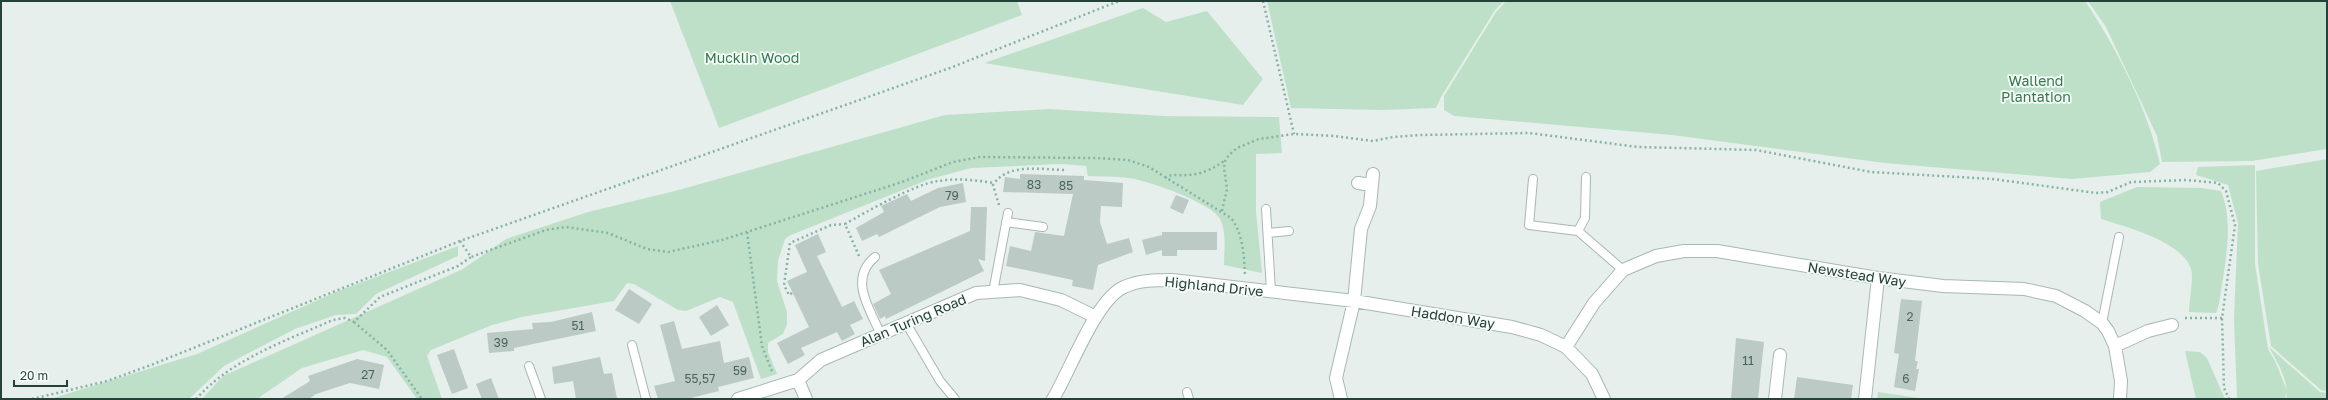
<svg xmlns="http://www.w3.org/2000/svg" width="2328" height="400" viewBox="0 0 2328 400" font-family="'Golos Text',sans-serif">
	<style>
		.green { fill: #bfe0c8 }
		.building { fill: #bbcac4 }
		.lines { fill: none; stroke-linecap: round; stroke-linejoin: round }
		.lane-casing { stroke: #a8b8b2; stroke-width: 10 }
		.street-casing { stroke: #a8b8b2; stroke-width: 14 }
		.path { stroke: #86b3a5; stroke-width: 2.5; stroke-dasharray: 2 3; stroke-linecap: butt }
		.lane { stroke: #fff; stroke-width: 8 }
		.street { stroke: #fff; stroke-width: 12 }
		.labels { text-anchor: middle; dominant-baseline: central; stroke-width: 3.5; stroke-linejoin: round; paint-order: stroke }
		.number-label { font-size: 12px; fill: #4a645c }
		.park-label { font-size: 14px; fill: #2d7a4b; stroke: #f7fbf9 }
		.street-label { font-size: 14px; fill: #24423a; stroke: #f7fbf9 }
	</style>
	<rect width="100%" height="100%" fill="#e6efeb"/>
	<path class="green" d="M 670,1 L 1017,1 L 1022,15 L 719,128 Z
		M 1267,1 L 1504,1 L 1495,10 L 1441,97 L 1436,108 L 1381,110 L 1291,108 Z
		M 1506,1 L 2085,1 C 2116,47 2148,110 2160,164 L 2150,172 L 2072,179 L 1885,163 L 1672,135 L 1454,116 L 1444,110 L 1444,96 L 1496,12 Z
		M 2088,1 L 2327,1 L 2327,149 L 2252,161 L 2162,162 L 2157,136 L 2106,27 Z
		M 1143,8 L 1166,22 L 1207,11 L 1263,79 L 1243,105 L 984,63 Z
		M 1049,109 L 1164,116 L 1279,117 L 1282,153 L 1256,154 L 1256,211 L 1262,273 L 1224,265 C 1224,250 1227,233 1220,219 C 1212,203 1147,180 1128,178 C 1115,176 1102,177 1088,176 L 1086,166 L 1061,164 L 971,168 L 930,179 L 791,235 L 785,239 L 778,261 L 777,281 L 787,312 L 787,324 L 783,334 L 768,343 L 768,352 L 777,374 L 761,379 L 733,302 L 720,297 L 686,311 L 678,310 L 634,284 L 627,283 L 614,301 L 522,317 L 492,325 L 431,350 L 427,356 L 442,399 L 417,399 L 387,357 L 363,350 L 302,368 L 257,399 L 202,399 L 223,376 L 463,269 L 506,239 L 588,212 L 675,191 L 945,115 Z
		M 2327,159 L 2327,391 L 2321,390 L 2271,346 L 2258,264 L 2256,171 Z
		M 2255,165 L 2255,264 L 2268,349 L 2276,363 L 2287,391 L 2285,399 L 2237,399 L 2234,319 L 2238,223 L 2228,185 L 2196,175 L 2198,167 Z
		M 2137,187 L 2201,188 L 2221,191 C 2235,224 2224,269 2219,304 L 2216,313 L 2189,312 C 2189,302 2194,278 2191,269 C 2182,241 2126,227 2101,219 L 2100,202 Z
		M 458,246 L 458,256 L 376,294 L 356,314 L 336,315 L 295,329 L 224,366 L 189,399 L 50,399 L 197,354 L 336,292 Z
		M 2269,347 L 2320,392 L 2327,393 L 2327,399 L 2286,399 C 2290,382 2277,362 2269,347 Z
		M 2185,351 L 2200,352 L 2207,358 L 2225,399 L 2196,399 Z
		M 1878,392 L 1926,399 L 1877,399 Z"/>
	<path class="building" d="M 1020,174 L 1084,176 L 1084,180 L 1123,183 L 1122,207 L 1101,206 L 1100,222 L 1107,244 L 1129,238 L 1133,252 L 1098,265 L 1093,290 L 1072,286 L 1073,280 L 1006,266 L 1010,246 L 1031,251 L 1035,232 L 1064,236 L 1073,194 L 1003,192 L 1005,177 L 1020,179 Z
		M 963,183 L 966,202 L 940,207 L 879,237 L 877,234 L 862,241 L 856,228 L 884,212 L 881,206 L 907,194 L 911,201 L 938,188 Z
		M 1176,195 L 1189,200 L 1183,214 L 1170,208 Z
		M 971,207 L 987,207 L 985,261 L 978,259 L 984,271 L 886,319 L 885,316 L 880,319 L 873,304 L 891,294 L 879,270 L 970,231 Z
		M 1162,232 L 1217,232 L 1217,250 L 1177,250 L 1177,256 L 1162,256 L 1162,250 L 1146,255 L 1142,240 L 1162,235 Z
		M 818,234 L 826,252 L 817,256 L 842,307 L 854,301 L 863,319 L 850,325 L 855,334 L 842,341 L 837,332 L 801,348 L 805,355 L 788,364 L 777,343 L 809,327 L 787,281 L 807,272 L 795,245 Z
		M 629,289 L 652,304 L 639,324 L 615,310 Z
		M 1901,299 L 1922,301 L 1915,361 L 1918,361 L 1916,369 L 1919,369 L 1915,391 L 1894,387 L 1899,354 L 1894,353 Z
		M 717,305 L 729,325 L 711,336 L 699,317 Z
		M 592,312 L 596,331 L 514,348 L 514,351 L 489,353 L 487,333 L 533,329 L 532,323 L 551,322 Z
		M 674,321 L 682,349 L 720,341 L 724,363 L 749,357 L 754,378 L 718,387 L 719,391 L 687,399 L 658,399 L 654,386 L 675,381 L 660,325 Z
		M 1736,338 L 1764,342 L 1758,399 L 1731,399 Z
		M 454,349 L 468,388 L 452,394 L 437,355 Z
		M 600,357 L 604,374 L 612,373 L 617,399 L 576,399 L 573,381 L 554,384 L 552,367 Z
		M 357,359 L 384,365 L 379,389 L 350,383 L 316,394 L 309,399 L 281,399 L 310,381 L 308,376 Z
		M 1797,377 L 1853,385 L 1851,399 L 1794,399 Z
		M 491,378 L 499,399 L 482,399 L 476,384 Z"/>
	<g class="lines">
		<defs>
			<path id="lane" d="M 1533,179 L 1529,225 L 1578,231 L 1623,270
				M 1266,209 L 1271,291
				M 1006,222 L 1043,227
				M 1578,231 L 1585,218 L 1586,177
				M 1268,233 L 1289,231
				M 875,257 C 848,279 870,309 881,335
				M 993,292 L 1008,213
				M 906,323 L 940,381 L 955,399
				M 2102,323 L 2119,237
				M 632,345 L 646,399
				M 529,366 L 541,399
				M 1187,392 L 1189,399"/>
			<path id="street" d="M 1358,183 L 1372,185
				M 2115,346 L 2148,331 L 2172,325
				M 1566,347 L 1594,303 L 1623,270 L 1656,256 L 1684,251 L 1717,251 L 1878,278 L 1943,286 L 2024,289 L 2056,296 L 2085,311 L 2102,323 L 2108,331 L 2115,346 L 2121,381 L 2120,399
				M 798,380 L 806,399
				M 738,399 L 798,380 L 821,360 L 976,293 L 1020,290 L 1061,300 L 1096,317
				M 1053,399 C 1070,371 1096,299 1124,287 C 1139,280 1156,280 1172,280 L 1354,301 L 1512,327 L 1541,335 L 1566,347 L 1592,374 L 1604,399
				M 1341,399 L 1336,378 L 1354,301 L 1361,229 L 1370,206 L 1373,174
				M 1775,399 L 1780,355
				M 1865,399 L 1878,278"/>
		</defs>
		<use href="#lane" class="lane-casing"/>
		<use href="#street" class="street-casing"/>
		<path class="path" d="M 1263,1 L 1294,134
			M 1165,178 C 1171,173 1179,176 1186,175 C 1200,175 1213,169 1224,161
			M 999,205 L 993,185 C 1007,162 1043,170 1067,170
			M 1222,211 L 1227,189 L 1224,168 L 1225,161 L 1229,155 L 1237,148 L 1259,139 L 1294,134 L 1334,136 L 1373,141 L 1393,137 L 1420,135 L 1529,133 L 1638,147 L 1756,150 L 1871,172 L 1993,179 L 2096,193 L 2108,192 L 2131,182 L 2187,180 L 2218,183 L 2226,191 L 2235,225 L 2222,318 L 2224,388 L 2229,399
			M 747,232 L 762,346 L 773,374
			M 460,241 L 471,257 L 546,230 L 566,227 L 608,233 L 647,249 L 668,252 L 722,240 L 902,182 L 953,162 L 980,157 L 1096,158 L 1128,160 L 1149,167 L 1231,218 C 1243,233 1244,256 1245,275
			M 859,256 L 845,224 C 866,212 915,184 938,181 C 956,178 975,180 994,183
			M 792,293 L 789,295 L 784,285 L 790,243 L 831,225 L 845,224
			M 2185,318 L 2222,318
			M 354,322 L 387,350 L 422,399
			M 32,399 L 107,381 L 151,365 L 460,241 L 950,68 L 1119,1
			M 196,399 C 232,359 285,341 333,320 L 345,318 L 354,322 L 380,297 L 458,266 L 471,257"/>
		<use href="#lane" class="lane"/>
		<use href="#street" class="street"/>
	</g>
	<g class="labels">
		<g class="number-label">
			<text x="1034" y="184">83</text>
			<text x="1066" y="185">85</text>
			<text x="952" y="195">79</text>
			<text x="1910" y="316">2</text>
			<text x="578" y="325">51</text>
			<text x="501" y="342">39</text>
			<text x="1748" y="360">11</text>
			<text x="740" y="370">59</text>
			<text x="368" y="374">27</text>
			<text x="700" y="378">55,57</text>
			<text x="1906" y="378">6</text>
		</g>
		<g class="park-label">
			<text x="752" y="57">Mucklin Wood</text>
			<text x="2036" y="80">Wallend<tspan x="2036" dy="16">Plantation</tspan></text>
		</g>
		<g class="street-label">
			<text transform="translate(1857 274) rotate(9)">Newstead Way</text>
			<text transform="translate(1214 286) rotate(6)">Highland Drive</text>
			<text transform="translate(1453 317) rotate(9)">Haddon Way</text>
			<text transform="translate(913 320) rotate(-23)">Alan Turing Road</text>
		</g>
	</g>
	<rect width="2328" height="400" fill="none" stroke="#24423a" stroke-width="4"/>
	<path d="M14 380v6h53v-6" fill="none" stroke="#24423a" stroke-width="2"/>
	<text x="20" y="380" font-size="12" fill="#24423a" stroke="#f7fbf9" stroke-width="3" paint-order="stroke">20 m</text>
</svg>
